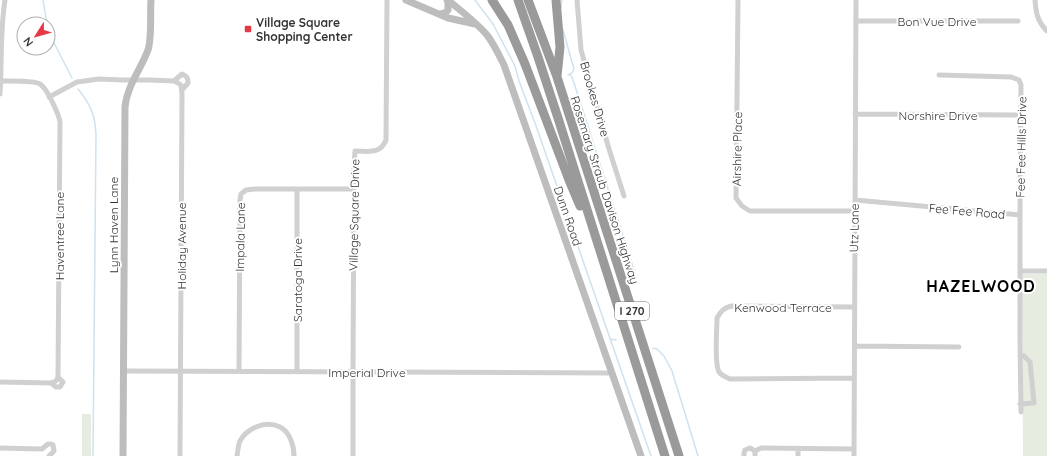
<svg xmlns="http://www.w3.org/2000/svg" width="1047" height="456" viewBox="0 0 1047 456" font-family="Quicksand,sans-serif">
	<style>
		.green { fill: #e6ecdf }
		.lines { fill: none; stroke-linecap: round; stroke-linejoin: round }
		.stream { stroke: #cfe2ee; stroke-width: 1.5 }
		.street { stroke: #d0d0d0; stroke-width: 5 }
		.secondary { stroke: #bdbdbd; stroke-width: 7 }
		.highway { stroke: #9a9a9a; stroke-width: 9 }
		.poi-dot { fill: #e63946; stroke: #fff; stroke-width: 1.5 }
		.labels { text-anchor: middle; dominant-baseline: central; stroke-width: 4; stroke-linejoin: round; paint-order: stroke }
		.shield { fill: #fff; stroke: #707070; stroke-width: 1 }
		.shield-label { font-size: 11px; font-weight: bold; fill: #333 }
		.street-label { font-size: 12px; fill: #333; stroke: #fff }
		.poi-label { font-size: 12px; font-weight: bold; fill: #333; stroke: #fff; text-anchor: start }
		.district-label { font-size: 16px; font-weight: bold; letter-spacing: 1px; fill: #000; stroke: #fff }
	</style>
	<rect width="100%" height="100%" fill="#fff"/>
	<path class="green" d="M 1022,274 L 1047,274 L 1047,456 L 1023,456 Z
		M 82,414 L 91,414 L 91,456 L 82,456 Z"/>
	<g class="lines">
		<path class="stream" d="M 43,0 L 47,24
			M 475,0 L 493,24 L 515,66 L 519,81 L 535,123 L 651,456
			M 561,8 L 562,0
			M 48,28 L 51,37 L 72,78
			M 563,30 L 574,69 L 572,73 L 568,75
			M 570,75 L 572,77 L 576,89 L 635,273
			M 78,89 C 90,104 95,114 96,134 L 93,456
			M 610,339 L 616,340
			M 653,348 L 657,349 L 664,356 L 672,371 L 698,456"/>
		<path class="street" d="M 577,0 L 580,37 L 581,50 L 609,149 L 624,196
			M 738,0 L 736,198 L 742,206 L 750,211 L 855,211
			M 1035,0 C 1036,13 1037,21 1047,31
			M 856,21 L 1018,21
			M 939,75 L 1011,77 L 1019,80 L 1021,85 L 1020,215 L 1020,342 L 1021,412
			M 0,81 C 9,81 34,80 40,84 C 47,88 59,115 60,122 L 58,377
			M 174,81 L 182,74 C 187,76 188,78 188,83 L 182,90
			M 0,94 C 2,62 0,31 5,0
			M 49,97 L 77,82 L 99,79 L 123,80 L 149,80 L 174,81 L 178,83 L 181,85 L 182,94 L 180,456
			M 855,114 L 1021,115
			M 297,190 L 297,371
			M 855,200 L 1020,215
			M 1020,271 L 1047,271
			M 854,307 L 731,306 C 724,308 721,311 717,318 C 717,329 714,363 719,372 C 722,376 726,377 730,379 L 854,378
			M 855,346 L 959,347
			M 1020,356 L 1024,356 L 1030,362 L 1034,403 L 1020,404
			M 124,371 L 611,373
			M 239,371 L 240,200 L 241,194 L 246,190 L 255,189 L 354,189
			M 0,382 L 51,383 L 56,381 L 58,377
			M 51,383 L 56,387 L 60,387 L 63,382 L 58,377
			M 0,448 L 42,449
			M 42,449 L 48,444 L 51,444 L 53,445 L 54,451 L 49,456
			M 755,451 L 761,448 L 853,449
			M 237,456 C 238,451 238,445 240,441 C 247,428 266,420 280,427 C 290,432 294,446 294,456
			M 353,456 L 353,371 L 354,168 L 355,151 C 368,151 380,155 386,140 L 387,0
			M 744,456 L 744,453 L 745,450 L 750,448 L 755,451 L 755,456
			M 798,456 L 798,449
			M 854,456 L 856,0"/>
		<path class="secondary" d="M 406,0 L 448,18 L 475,24
			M 448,0 C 461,11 476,22 487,35 C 494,44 499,55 504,65 L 641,456
			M 440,14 L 445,13 L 448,10 L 448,3 L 447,0
			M 123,456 L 125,107 C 127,86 141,69 148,50 C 152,38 150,13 151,0"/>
		<path class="highway" d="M 492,0 L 508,25 L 525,64 L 569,180 L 580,206
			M 518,0 L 538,57 L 558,118 L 665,456
			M 528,0 L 557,77 L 679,456
			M 556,0 L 560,47 L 557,76"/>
	</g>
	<rect class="poi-dot" x="244" y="25" width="8" height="8" rx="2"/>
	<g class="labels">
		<rect class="shield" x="615" y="302" width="34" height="18" rx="3"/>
		<g class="shield-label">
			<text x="632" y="311">I 270</text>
		</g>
		<g class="street-label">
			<text x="937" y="21">Bon Vue Drive</text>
			<text transform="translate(595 99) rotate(74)">Brookes Drive</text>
			<text x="938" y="115">Norshire Drive</text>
			<text transform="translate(1021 147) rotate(-89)">Fee Fee Hills Drive</text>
			<text transform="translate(737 149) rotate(-89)">Airshire Place</text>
			<text transform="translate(605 190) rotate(72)">Rosemary Straub Davison Highway</text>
			<text transform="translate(967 211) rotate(5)">Fee Fee Road</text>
			<text transform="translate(354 215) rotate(-89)">Village Square Drive</text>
			<text transform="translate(568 216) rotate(71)">Dunn Road</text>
			<text transform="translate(113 225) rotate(-90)">Lynn Haven Lane</text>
			<text transform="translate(854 228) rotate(-89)">Utz Lane</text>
			<text transform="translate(59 236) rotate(-90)">Haventree Lane</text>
			<text transform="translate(240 237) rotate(-89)">Impala Lane</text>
			<text transform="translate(181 246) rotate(-90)">Holiday Avenue</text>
			<text transform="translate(297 280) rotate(-90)">Saratoga Drive</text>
			<text x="783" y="307">Kenwood Terrace</text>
			<text x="367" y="372">Imperial Drive</text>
		</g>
		<g class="poi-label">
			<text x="256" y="22">Village Square<tspan x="256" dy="14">Shopping Center</tspan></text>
		</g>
		<g class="district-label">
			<text x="981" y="286">HAZELWOOD</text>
		</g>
	</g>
	<g transform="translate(36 36) rotate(233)"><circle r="19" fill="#ffffff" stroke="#adadad"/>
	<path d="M0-3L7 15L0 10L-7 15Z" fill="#e63946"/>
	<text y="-6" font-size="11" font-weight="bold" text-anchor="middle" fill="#333333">N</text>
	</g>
</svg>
